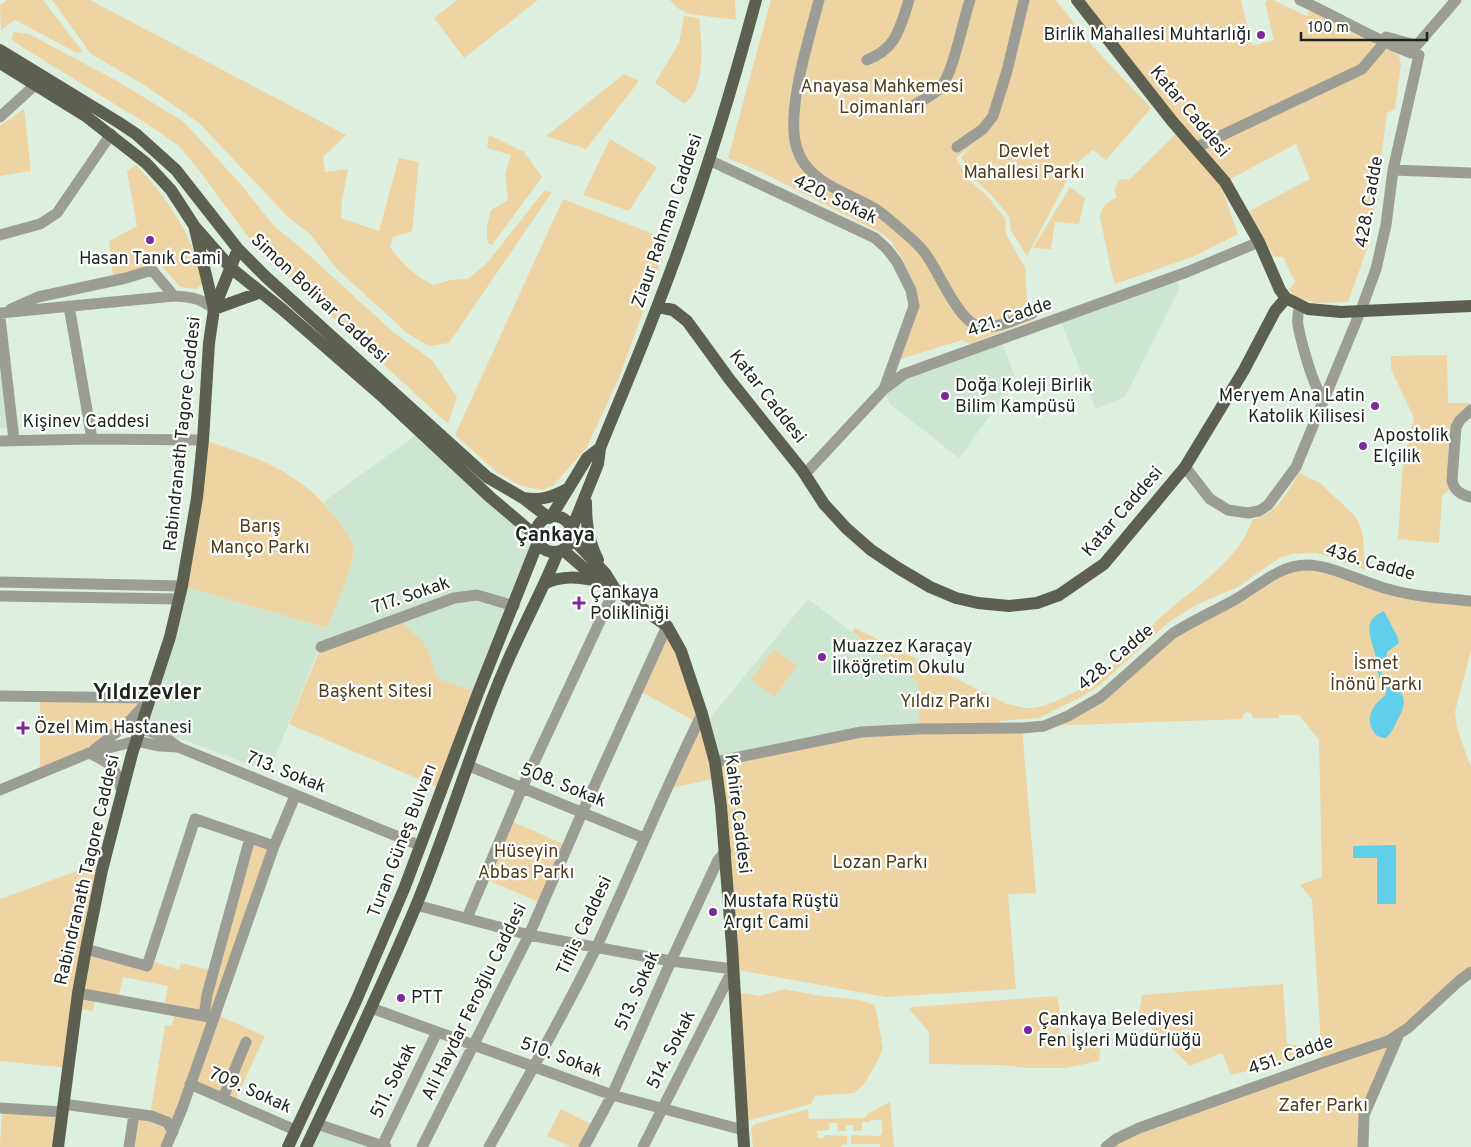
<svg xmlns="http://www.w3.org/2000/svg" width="1471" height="1147" viewBox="0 0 1471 1147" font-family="Overpass,sans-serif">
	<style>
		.built { fill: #cde6d1 }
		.green { fill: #efd4a3 }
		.water { fill: #61cfea }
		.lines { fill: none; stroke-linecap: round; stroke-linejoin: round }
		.minor { stroke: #9c9e95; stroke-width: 11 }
		.major { stroke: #5d6050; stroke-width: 12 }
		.poi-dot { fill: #7c2999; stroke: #fff; stroke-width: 2 }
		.labels { text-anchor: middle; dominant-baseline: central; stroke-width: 4.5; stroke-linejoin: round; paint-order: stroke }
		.poi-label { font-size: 18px; fill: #1e251f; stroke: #fff; text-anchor: start }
		.park-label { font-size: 18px; fill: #4f3e1c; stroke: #fff }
		.street-label { font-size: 18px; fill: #1e251f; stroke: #fff }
		.quarter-label { font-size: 20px; font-weight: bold; fill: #1e251f; stroke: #fff }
		.district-label { font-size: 22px; font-weight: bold; fill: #1e251f; stroke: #fff }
	</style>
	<rect width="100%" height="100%" fill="#ddefdf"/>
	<path class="built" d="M 1175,277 L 1179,285 L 1178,292 L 1125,397 L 1096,409 L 1060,319 Z
		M 1001,340 L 1016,380 L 959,458 L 890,404 L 884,389 Z
		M 0,342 L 8,428 L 0,428 Z
		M 426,428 L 480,486 L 517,520 L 528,539 L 530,548 L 478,693 L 440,679 L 435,673 L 431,664 L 429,653 L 397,618 L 321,643 L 269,772 L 184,740 L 162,736 L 140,728 L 182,586 L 327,628 L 352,563 L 328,507 L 323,502 Z
		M 808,599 L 918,683 L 919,729 L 715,762 L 705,724 Z
		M 317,1124 L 386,1147 L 306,1147 Z"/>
	<path class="green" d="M 7,0 L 43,0 L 83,52 L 77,53 L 15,20 L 1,30 L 0,5 Z
		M 52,0 L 90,0 L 346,135 L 323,157 L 325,172 L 348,169 L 342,200 L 341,218 L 379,231 L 399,158 L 419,162 L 412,231 L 393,237 L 390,247 C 403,265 413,274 433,285 L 451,280 L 468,279 L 487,263 L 544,191 L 552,192 L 449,343 L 429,346 L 407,333 L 337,269 L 310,234 L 288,217 L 199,123 L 146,86 L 91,54 Z
		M 457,0 L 538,0 L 464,58 L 434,18 Z
		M 670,0 L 735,0 L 736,20 L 689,14 L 679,9 Z
		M 771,0 L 1056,0 L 1086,39 L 1151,108 L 1106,160 L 1093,150 L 1078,162 L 1065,184 L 1027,256 L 1011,231 L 1009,216 L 991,195 L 972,177 L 961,157 L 978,141 L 956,158 L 968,179 L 988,197 L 1005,218 L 1006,234 L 1025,268 L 1027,301 L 1034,320 L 1000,332 L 970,344 L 962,340 L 901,359 L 919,305 L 914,282 L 902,258 L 890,240 L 879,232 L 765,174 L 728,158 Z
		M 1077,0 L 1241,0 L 1252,46 L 1274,40 L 1265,3 L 1267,0 L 1273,0 L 1307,16 L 1312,5 L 1335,16 L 1332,23 L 1364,39 L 1367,32 L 1375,45 L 1382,51 L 1390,49 L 1399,56 L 1401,64 L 1395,109 L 1387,113 L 1376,196 L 1366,252 L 1348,302 L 1316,303 L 1294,297 L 1289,289 L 1295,282 L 1283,257 L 1274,257 L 1249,211 L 1310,179 L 1296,144 L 1225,182 Z
		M 684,16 L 699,18 C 702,42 704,69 695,91 C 693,96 688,100 685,104 L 655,83 L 679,43 Z
		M 14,32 L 29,34 L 119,82 L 184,122 L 243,187 L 273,225 L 309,255 L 393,332 L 432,360 L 457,397 L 448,424 L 255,246 L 198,169 L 178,145 L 147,124 L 22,47 L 11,39 Z
		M 624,74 L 639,81 L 586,149 L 546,136 Z
		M 24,109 L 31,171 L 0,176 L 0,126 Z
		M 1176,134 L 1219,181 L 1238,234 L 1195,256 L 1115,284 L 1112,275 L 1100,217 C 1102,205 1107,203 1117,197 L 1114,190 L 1120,179 L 1129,180 Z
		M 489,135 L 524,152 L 542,177 L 492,245 L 488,243 C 485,232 488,221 491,210 L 508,200 L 505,174 L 511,155 L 487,148 Z
		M 610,139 L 657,167 L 629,211 L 583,195 Z
		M 136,165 C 166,197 197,239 202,284 L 196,289 L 180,287 L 161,265 L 113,275 L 109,241 L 137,226 L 127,171 Z
		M 1070,187 L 1085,198 L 1079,224 L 1055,222 L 1051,249 L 1033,248 Z
		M 563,199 L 669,240 L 619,378 L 587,447 L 553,486 L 542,490 L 521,486 L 498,473 L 455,435 Z
		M 1447,355 L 1448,403 L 1469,403 L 1471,406 L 1463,417 L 1453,486 L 1442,496 L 1439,543 L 1398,539 L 1403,462 L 1414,418 L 1391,369 L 1391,356 Z
		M 203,440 C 258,457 303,473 338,521 C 344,529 352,538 353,548 C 355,565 334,609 327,628 L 182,586 Z
		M 1299,473 L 1320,483 L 1354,515 L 1359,523 L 1363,536 L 1365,570 L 1318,553 L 1292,554 L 1279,558 L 1238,587 L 1196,605 L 1169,622 L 1100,685 L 1081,697 L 1039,718 L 1000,721 L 997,727 L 1022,728 L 1036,893 L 1008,894 L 1016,989 L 886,997 L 733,969 L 717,778 L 667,789 L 698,723 L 638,690 L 667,626 L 715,762 L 788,747 L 919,729 L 918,683 L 852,632 L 855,628 L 1007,704 C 1014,705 1022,708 1030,708 C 1045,708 1069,695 1083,688 C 1107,676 1135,643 1154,624 C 1185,592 1238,565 1252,520 C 1279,512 1285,495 1299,473 Z
		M 1296,566 L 1366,582 L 1471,601 L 1471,650 L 1455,712 L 1457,728 L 1471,767 L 1471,972 L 1408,1028 L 1364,1115 L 1363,1147 L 1106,1147 L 1322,1063 L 1312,899 L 1300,885 L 1322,877 L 1319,740 L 1299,715 L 1279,715 L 1279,718 L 1253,718 L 1251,713 L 1247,712 L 1244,714 L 1242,719 L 1044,726 L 1068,716 L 1172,634 Z
		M 397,618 L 423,642 L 429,653 L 435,673 L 440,679 L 478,693 L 442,789 L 289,724 L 321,647 Z
		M 774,649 L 797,666 L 774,697 L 751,679 Z
		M 40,697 L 151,698 L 112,736 L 40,773 Z
		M 509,820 L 568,846 L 542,904 L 484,878 Z
		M 250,838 L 274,846 L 215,1014 L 265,1036 L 234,1103 L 190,1084 L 166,1147 L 129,1147 L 134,1114 L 150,1115 L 165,1025 L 172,1026 L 175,1011 L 164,1009 L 168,986 L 123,977 L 118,1000 L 96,997 L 93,1011 L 75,1009 L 68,1068 L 0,1061 L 0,899 L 88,867 L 102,870 L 86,949 L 147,966 L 149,960 L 179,970 L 181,963 L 213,971 Z
		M 1283,984 L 1287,1044 L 1310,1046 L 1308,1056 L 1231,1075 L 1222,1053 L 1190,1066 L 1139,1015 L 1142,995 Z
		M 784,989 L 815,995 L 858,1000 L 875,1005 L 883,1048 L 877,1062 L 864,1084 L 854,1093 L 815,1096 L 811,1104 L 747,1121 L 740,993 L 760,996 Z
		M 1056,996 C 1063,1009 1056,1021 1061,1035 L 1077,1036 L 1101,1042 L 1099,1061 L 1066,1068 L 1026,1068 L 1000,1065 L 929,1064 L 929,1032 L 909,1009 L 913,1007 Z
		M 890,1102 L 894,1147 L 880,1147 L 880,1144 L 851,1144 L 851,1135 L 879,1136 L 882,1134 L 882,1120 L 870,1120 L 869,1122 L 862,1122 L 862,1131 L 853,1131 L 853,1125 L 846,1125 L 846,1131 L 838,1131 L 837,1123 L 829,1123 L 829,1130 L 817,1131 L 817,1138 L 824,1138 L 825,1135 L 847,1136 L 847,1144 L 842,1145 L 841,1147 L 753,1147 L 751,1128 L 755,1124 L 808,1109 L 809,1119 L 864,1118 L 869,1113 Z
		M 2,1109 L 62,1113 L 59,1147 L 0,1147 Z
		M 561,1109 L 595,1126 L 584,1147 L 571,1147 L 547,1136 Z"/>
	<path class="water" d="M 1384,611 L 1397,636 L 1399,643 L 1387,652 L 1386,659 C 1380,664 1380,668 1382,675 C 1388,678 1391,681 1395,685 C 1408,699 1405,706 1397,721 C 1394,727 1391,734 1386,738 C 1380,738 1376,736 1373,731 C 1367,722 1370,709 1378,702 C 1381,699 1384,697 1386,693 C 1387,689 1386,685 1385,681 L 1379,678 C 1377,670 1377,662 1375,654 C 1371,637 1361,620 1384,611 Z
		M 1396,845 L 1396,904 L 1377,904 L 1377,858 L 1353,858 L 1353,846 Z"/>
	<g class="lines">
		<path class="minor" d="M 819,0 C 809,39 785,112 797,149 C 808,184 850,193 877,210 C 887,217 897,226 906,234 C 913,240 922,248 927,256 C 939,273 957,316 974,324 C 993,332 1016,319 1033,313
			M 1300,0 C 1338,17 1372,39 1411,53
			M 1386,37 L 1415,45
			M 1417,45 L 1456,0
			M 867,60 C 897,48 900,28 909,0
			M 911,107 C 920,101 933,96 940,88 C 953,75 963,20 970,0
			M 0,117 L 35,85
			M 957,147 L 983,129 L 993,116 L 1007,71 L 1024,0
			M 1195,148 L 1362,69 L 1384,43
			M 709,160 L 875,238 L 887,249 L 897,262 L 911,290 L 914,306 L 884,389
			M 1393,170 L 1471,173
			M 0,235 L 40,224 L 57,213 L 111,134
			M 1300,305 C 1298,312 1297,318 1298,325 C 1301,341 1313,388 1324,399
			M 69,306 L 92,439
			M 11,309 L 38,297 L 126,278 L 152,270 L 174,296
			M 0,313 L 174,296 C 192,297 200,298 214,309
			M 0,318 L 14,440
			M 1471,410 L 1460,420 L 1456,427 L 1452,480 C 1454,491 1461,495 1471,497
			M 0,441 L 92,439 L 203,440
			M 1185,467 L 1210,499 L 1228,510 L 1248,513 L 1259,511 L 1268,505 L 1296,467 L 1361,310 L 1376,269 L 1386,225 L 1393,170 L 1419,55
			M 805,474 L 884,389 L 904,374 L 1187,272 L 1259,242
			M 0,582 L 182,586
			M 0,596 L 179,599
			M 321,647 L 454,598 L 477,595 L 514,606
			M 0,696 L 151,698
			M 140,728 L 163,736 L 178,747 L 421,846
			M 95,749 L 126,725 L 149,700
			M 89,753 C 113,764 116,767 122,793
			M 715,762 L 861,732 L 919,729 L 1022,728 L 1044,726 L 1068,716 L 1101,697 L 1172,634 C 1192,621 1215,611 1236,599 C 1259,586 1279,565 1307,565 C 1331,565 1364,583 1388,589 C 1415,597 1443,598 1471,601
			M 469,766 L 644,838
			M 0,790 L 89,753 L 136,741 L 160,746 L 178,747
			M 416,905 L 529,935 L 671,961 L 733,969 L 643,1147
			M 467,918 L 522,788 L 615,589
			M 86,949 L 147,966 L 195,819 L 274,846
			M 78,993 L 209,1017
			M 371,1008 L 612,1095 L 743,1130
			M 204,1016 L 207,995 L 250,838
			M 190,1084 L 295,1130
			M 223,1098 L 246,1042
			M 63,1104 L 151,1116 L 167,1122 L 173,1132
			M 0,1108 L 62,1112
			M 317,1124 L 386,1147
			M 382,1146 L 437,1032
			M 129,1147 L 134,1114
			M 166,1147 L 182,1109 L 274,846 L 295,796
			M 422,1147 L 529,935 L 582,813 L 667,626
			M 489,1147 C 526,1081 564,1014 597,946 C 633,869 664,790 702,714
			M 584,1147 L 612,1095 L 671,961 L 718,860 L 726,851
			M 1106,1147 L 1116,1139 L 1139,1128 L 1322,1063 L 1388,1041 L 1408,1028 L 1459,981 L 1471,972
			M 1363,1147 L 1364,1115 L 1399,1034"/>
		<path class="major" d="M 1077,0 L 1172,121 L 1225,182 L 1259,242 L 1280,290 L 1286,298 L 1308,309 L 1341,312 L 1471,306
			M 0,50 L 118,122 L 136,134 L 176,170 L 238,249 L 266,277 L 487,477 L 523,498 L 549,518
			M 0,63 L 87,117 L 146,163 L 171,190 L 195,227 L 231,268 L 283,310 L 384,398 L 490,497 L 536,536
			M 195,229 L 214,309
			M 658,307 L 673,310 L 687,321 L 730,380 L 802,470 L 824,504 L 846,528 L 871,550 L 898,568 L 930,587 L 956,598 L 978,603 L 1009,606 L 1037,603 L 1059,595 L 1104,564 L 1185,467 L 1244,370 L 1275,311 L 1286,298
			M 214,309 L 261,292
			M 523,498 C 541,501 553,497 569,488
			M 586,502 C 586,523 588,540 598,560
			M536 534a18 18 0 1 1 36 0a18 18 0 1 1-36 0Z
			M 551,517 L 587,458 L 600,448
			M 571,531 L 598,464 L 600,448 C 619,401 639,355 657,307 C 696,207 728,104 756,0
			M 571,537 L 605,573 L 615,589 L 667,626 L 681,651 L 702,714 L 715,762 L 721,806 L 732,946 L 744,1147
			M 563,550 L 599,581 L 615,589
			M 544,584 C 562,575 578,577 597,581
			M 58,1147 L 78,993 L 86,949 L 102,870 L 132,754 L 170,637 L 182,586 L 197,498 L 203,440 L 209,343 L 214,309 L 238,249
			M 288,1147 L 356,1001 L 404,889 L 478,693 L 538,542
			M 306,1147 C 344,1067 382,987 416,906 C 448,829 471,748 503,672 C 520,631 542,592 558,552"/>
	</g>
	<g class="poi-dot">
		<circle cx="1261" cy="35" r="5"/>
		<circle cx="150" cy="240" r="5"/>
		<circle cx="945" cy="396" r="5"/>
		<circle cx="1375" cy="406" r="5"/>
		<circle cx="1363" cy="446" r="5"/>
		<path d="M576.5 595.5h5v5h5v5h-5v5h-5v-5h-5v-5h5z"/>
		<circle cx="822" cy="657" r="5"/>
		<path d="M20.5 720.5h5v5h5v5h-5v5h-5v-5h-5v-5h5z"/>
		<circle cx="713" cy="912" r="5"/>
		<circle cx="401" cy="998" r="5"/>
		<circle cx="1028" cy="1030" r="5"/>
	</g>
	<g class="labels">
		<g class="poi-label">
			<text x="1251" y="35" text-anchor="end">Birlik Mahallesi Muhtarlığı</text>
			<text x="150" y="259" text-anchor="middle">Hasan Tanık Cami</text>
			<text x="955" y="386">Doğa Koleji Birlik<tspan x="955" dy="21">Bilim Kampüsü</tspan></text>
			<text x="1365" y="396" text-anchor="end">Meryem Ana Latin<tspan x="1365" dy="21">Katolik Kilisesi</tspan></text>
			<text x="1373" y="436">Apostolik<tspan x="1373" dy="21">Elçilik</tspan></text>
			<text x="590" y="593">Çankaya<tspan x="590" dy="21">Polikliniği</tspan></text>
			<text x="832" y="647">Muazzez Karaçay<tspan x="832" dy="21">İlköğretim Okulu</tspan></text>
			<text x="34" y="728">Özel Mim Hastanesi</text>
			<text x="723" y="902">Mustafa Rüştü<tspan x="723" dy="21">Argıt Cami</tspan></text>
			<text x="411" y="998">PTT</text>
			<text x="1038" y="1020">Çankaya Belediyesi<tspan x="1038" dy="21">Fen İşleri Müdürlüğü</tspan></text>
		</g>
		<g class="park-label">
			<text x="882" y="87">Anayasa Mahkemesi<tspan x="882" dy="21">Lojmanları</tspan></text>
			<text x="1024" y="152">Devlet<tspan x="1024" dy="21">Mahallesi Parkı</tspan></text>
			<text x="260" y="527">Barış<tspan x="260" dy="21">Manço Parkı</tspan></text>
			<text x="1376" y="664">İsmet<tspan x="1376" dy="21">İnönü Parkı</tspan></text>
			<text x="375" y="692">Başkent Sitesi</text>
			<text x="945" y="702">Yıldız Parkı</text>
			<text x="526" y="852">Hüseyin<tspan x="526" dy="21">Abbas Parkı</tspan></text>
			<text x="880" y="863">Lozan Parkı</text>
			<text x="1323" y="1106">Zafer Parkı</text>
		</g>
		<g class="street-label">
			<text transform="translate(1189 112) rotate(50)">Katar Caddesi</text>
			<text transform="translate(835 200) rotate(26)">420. Sokak</text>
			<text transform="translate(1370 202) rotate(-80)">428. Cadde</text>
			<text transform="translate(668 221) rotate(-71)">Ziaur Rahman Caddesi</text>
			<text transform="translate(319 299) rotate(43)">Simon Bolivar Caddesi</text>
			<text transform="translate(1010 318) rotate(-19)">421. Cadde</text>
			<text transform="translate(767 397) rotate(52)">Katar Caddesi</text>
			<text x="86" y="422">Kişinev Caddesi</text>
			<text transform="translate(183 434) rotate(-84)">Rabindranath Tagore Caddesi</text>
			<text transform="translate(1123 512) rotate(-49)">Katar Caddesi</text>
			<text transform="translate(1370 563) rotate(16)">436. Cadde</text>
			<text transform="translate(411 596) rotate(-19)">717. Sokak</text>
			<text transform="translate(1116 658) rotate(-40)">428. Cadde</text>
			<text transform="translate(286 773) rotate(22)">713. Sokak</text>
			<text transform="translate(563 786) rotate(22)">508. Sokak</text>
			<text transform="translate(737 814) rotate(83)">Kahire Caddesi</text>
			<text transform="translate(403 841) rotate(-69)">Turan Güneş Bulvarı</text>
			<text transform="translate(88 870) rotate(-77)">Rabindranath Tagore Caddesi</text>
			<text transform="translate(585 926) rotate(-65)">Tiflis Caddesi</text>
			<text transform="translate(638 991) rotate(-66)">513. Sokak</text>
			<text transform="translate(475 1002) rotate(-64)">Ali Haydar Feroğlu Caddesi</text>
			<text transform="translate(672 1050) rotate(-63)">514. Sokak</text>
			<text transform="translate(1291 1056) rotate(-19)">451. Cadde</text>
			<text transform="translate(561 1058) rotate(20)">510. Sokak</text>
			<text transform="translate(394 1081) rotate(-64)">511. Sokak</text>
			<text transform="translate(250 1091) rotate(24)">709. Sokak</text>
		</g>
		<g class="quarter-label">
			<text x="555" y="536">Çankaya</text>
		</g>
		<g class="district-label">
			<text x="147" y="693">Yıldızevler</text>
		</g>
	</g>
	<path d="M1301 32v8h126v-8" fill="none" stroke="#1e251f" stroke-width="2.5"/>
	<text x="1308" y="32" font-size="15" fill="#1e251f" stroke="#ffffff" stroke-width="4" paint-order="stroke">100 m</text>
</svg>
